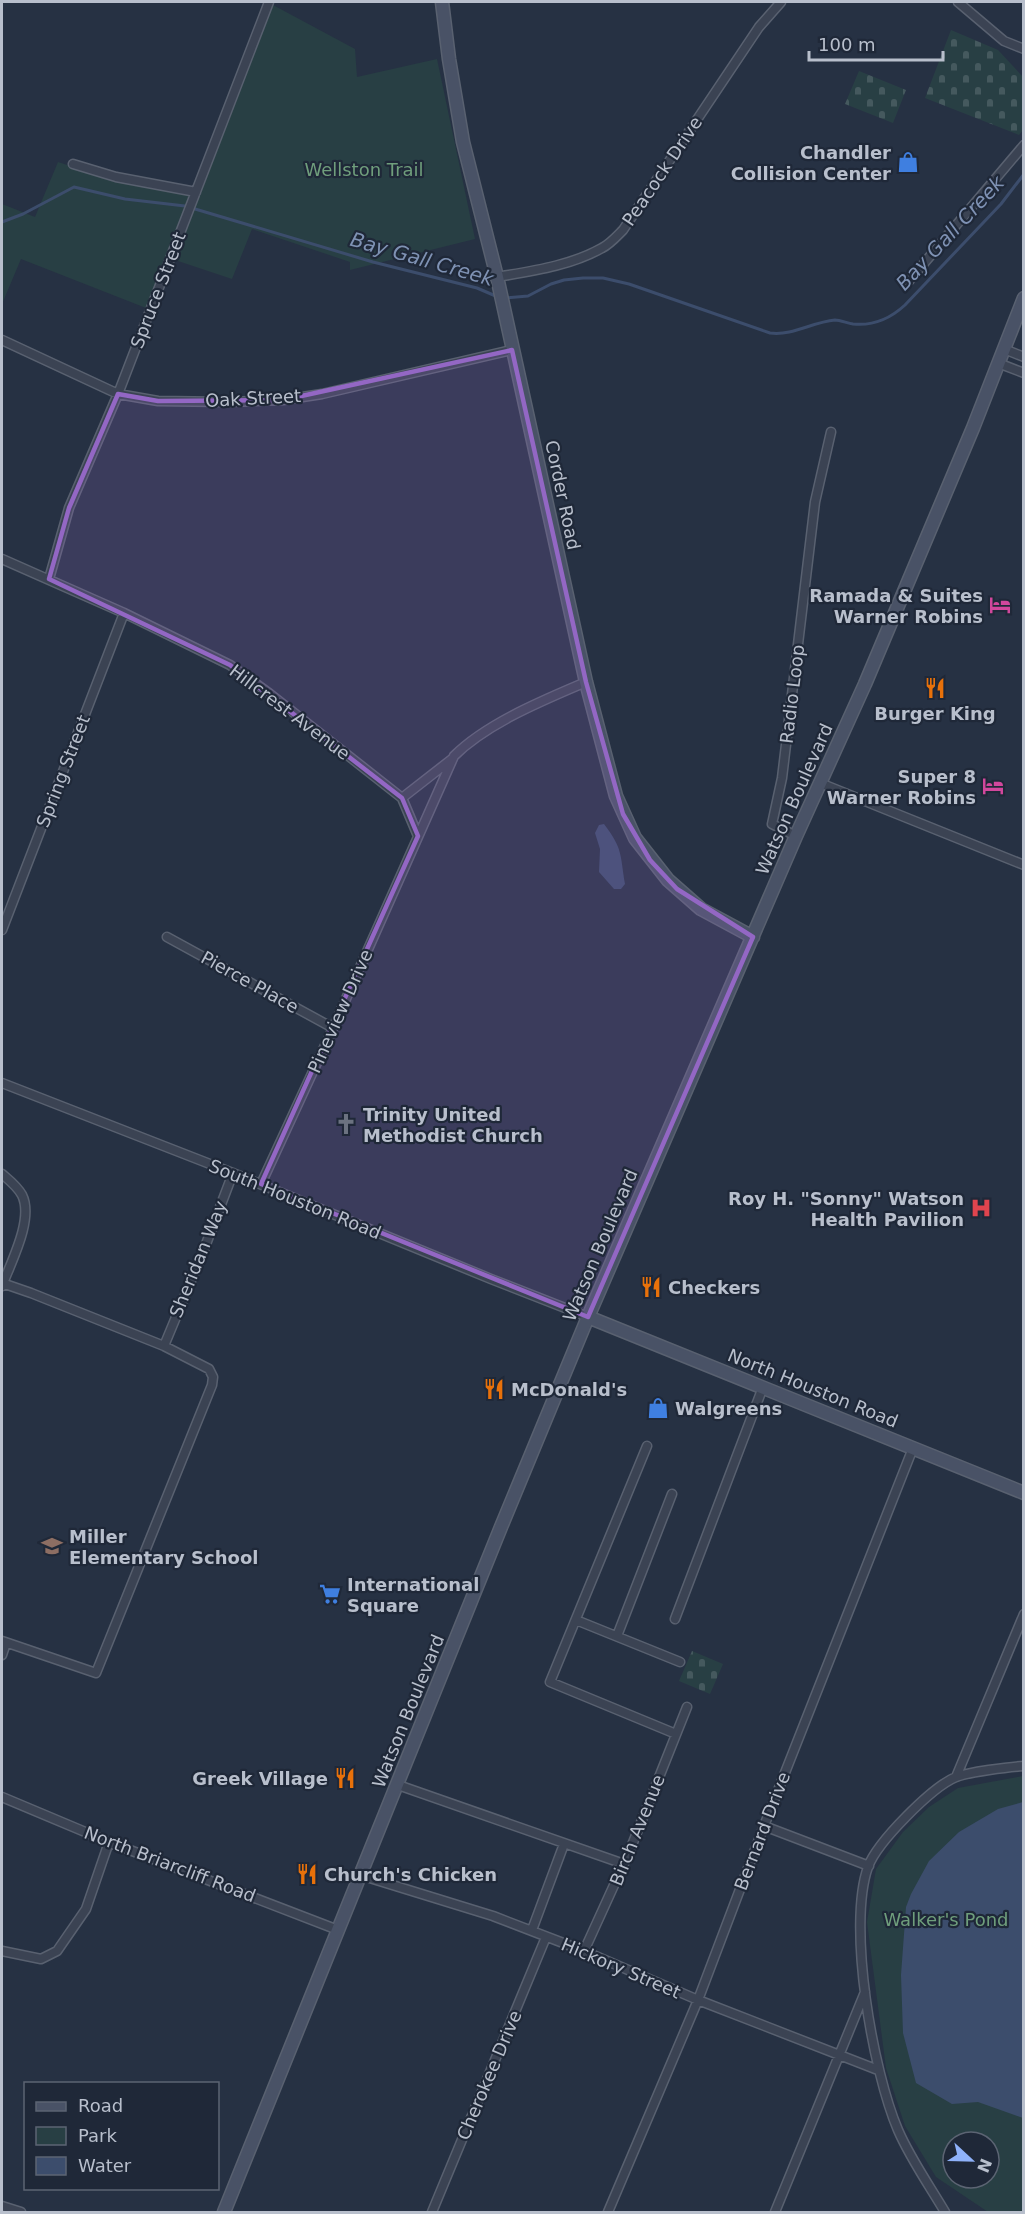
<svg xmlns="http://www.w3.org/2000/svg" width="1025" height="2214" viewBox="0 0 1025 2214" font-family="'DejaVu Sans',sans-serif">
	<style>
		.cemetery { fill: url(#cemetery-stones) }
		.green { fill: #283f44; fill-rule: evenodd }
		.water { fill: #3c4d6c }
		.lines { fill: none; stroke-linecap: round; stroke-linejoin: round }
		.stream { stroke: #3c4d6c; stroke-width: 3 }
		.street-casing { stroke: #596170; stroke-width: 11 }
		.secondary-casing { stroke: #596170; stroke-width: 15 }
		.street { stroke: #3b4353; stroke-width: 8 }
		.secondary { stroke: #495266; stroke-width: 12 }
		.marked { fill: #9367c4; fill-opacity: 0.2; stroke: #9367c4; stroke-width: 4.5; stroke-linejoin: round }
		.labels { text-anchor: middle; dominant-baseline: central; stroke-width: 4.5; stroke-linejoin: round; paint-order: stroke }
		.poi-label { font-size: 18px; font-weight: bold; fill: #b8bfcc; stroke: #1f2838; text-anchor: start }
		.park-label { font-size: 18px; fill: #6f9e7c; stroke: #1f2838 }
		.street-label { font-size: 18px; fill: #b8bfcc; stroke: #1f2838 }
		.water-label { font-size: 20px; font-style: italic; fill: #7f92b4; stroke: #1f2838 }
	</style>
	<defs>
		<pattern id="cemetery-stones" width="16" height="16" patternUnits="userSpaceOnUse" patternTransform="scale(1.5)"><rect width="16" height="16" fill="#283f44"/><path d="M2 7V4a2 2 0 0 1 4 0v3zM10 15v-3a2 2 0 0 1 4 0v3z" fill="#45595e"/></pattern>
	</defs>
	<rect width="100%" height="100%" fill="#263143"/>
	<path class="cemetery" d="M 951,30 L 998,50 L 1023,77 L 1023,130 L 1019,135 L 925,98 Z
		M 859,71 L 906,90 L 893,123 L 845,104 Z
		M 692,1651 L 723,1664 L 710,1694 L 679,1681 Z"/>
	<path class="green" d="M 273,5 L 355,49 L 357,77 L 437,59 L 475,239 L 350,270 L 350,262 L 252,229 L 232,279 L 175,260 Z
		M 58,162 L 117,181 L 192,194 L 146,308 L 21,259 L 2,304 L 2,204 L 35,217 Z
		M 1023,1776 L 1023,2212 L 988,2212 L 936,2177 L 905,2126 L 886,2068 L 867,1922 L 876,1869 L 903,1832 L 929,1807 L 958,1788 ZM 953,2142 L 989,2142 L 989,2178 L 953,2178 Z"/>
	<path class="water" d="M 604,824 C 623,849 620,854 625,884 L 621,889 L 614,889 L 599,872 L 600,849 L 595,833 L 599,825 Z
		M 1023,1802 L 1024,1802 L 1023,2118 L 978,2102 L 952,2104 L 916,2083 L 903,2033 L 901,1975 L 906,1907 L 911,1894 L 929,1861 L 959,1832 L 998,1809 Z"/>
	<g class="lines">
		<path class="stream" d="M 2,222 L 23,214 L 74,187 L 125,199 L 185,206 L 373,262 L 477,288 L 498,297
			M 505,298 L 528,296 L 551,284 L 564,280 L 583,278 L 603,278 L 629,284 L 770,333 C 793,336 812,322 835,320 C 840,320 847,323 853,324 C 873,326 891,318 905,305 L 1001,204 L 1024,174"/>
		<defs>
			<path id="street" d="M 958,2 L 1004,41 L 1024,49
				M 73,164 L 116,177 L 196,192
				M 497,277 C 532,271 570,266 602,248 C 610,244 617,236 623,230 L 759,27 L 781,2
				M 909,281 L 1024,145
				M 2,340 L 118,394 L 158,401 L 229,402 L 283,400 L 322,394 L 512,350
				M 1004,349 L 1024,357
				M 998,363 L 1024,373
				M 2,559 L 124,613 L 230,665 L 270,694 L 402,798 L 418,836
				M 49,579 L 69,508 L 118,394 L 269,2
				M 820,783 L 1024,865
				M 402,798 L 452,759
				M 796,836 L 772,824 L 782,778 L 815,502 L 831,432
				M 2,930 L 124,613
				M 167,937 L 333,1028
				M 2,1083 L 233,1173 L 491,1279 L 588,1317
				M 2,1174 C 9,1180 17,1186 22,1195 C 34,1219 11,1262 2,1286
				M 261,1184 L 333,1028 L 454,756 C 487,723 544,700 586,682
				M 2,1283 L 31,1293 L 164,1346 L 209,1369 L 213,1377 L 212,1385 L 96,1673 L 2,1641
				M 164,1346 L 203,1252 L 233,1173
				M 647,1446 L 550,1682 L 676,1734
				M 675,1619 L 763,1387
				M 576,1620 L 680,1662
				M 617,1636 L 672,1494
				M 2,1655 L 6,1643
				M 956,1777 L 1024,1614
				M 398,1785 L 624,1864
				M 2,1797 L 109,1842 L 338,1930
				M 764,1826 L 869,1866
				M 360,1875 L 493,1916 L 584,1951 L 698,2000 L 878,2070
				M 532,1930 L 564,1844
				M 2,1951 L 41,1959 L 57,1951 L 86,1909 L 109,1842
				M 584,1951 L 630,1850 L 687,1707
				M 2,2206 L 21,2212
				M 432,2212 L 546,1937
				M 608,2212 L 698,2000 L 764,1826 L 913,1448
				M 775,2212 L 865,1992
				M 945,2212 C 929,2185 910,2158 898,2130 C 873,2072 847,1926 868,1867 C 877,1842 932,1787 956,1777 C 969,1772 1008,1767 1024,1766"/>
			<path id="secondary" d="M 442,2 L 449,59 L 463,142 L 497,277 L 586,682 L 616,796 L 635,838 L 668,880 L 701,909 L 753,937
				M 588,1317 L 1024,1493
				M 224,2212 L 501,1527 L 588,1317 L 796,836 L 865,684 L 973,428 L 1024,298"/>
		</defs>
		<use href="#street" class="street-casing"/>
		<use href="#secondary" class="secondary-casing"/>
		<use href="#street" class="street"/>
		<use href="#secondary" class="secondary"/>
	</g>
	<path class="marked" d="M 512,350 L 586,682 L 623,814 L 650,860 L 677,889 L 753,937 L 588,1317 L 261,1184 L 418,836 L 402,798 L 230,665 L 49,579 L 69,508 L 118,394 L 158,401 L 283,400 Z"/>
	<defs>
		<symbol id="shop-bare" viewBox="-9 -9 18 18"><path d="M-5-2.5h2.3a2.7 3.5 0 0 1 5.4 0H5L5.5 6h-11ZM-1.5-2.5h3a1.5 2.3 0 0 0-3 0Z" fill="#3f7fe0" stroke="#1f2838" stroke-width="2.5" paint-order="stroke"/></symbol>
		<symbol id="hotel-bare" viewBox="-9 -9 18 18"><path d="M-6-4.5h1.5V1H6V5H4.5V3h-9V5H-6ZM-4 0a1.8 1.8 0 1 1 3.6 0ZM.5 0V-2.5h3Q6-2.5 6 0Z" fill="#d1479c" stroke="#1f2838" stroke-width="2.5" paint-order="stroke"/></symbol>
		<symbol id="restaurant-bare" viewBox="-9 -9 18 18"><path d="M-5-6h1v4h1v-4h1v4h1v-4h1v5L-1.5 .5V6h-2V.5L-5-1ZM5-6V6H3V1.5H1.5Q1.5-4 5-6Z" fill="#e8710a" stroke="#1f2838" stroke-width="2.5" paint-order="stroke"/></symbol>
		<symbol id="church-bare" viewBox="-9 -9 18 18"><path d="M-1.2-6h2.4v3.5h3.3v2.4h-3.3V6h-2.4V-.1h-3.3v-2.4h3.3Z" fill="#6b7280" stroke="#1f2838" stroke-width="2.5" paint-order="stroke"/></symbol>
		<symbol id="hospital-bare" viewBox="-9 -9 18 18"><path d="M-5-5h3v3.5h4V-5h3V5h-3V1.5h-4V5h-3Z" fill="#e0444e" stroke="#1f2838" stroke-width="2.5" paint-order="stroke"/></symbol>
		<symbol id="school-bare" viewBox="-9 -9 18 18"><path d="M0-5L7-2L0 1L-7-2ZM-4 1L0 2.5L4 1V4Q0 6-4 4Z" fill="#8d6e63" stroke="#1f2838" stroke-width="2.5" paint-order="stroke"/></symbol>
		<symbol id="supermarket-bare" viewBox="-9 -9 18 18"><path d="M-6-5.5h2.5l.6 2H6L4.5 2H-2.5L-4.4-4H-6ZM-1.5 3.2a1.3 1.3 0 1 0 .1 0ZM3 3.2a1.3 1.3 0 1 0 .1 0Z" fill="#3f7fe0" stroke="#1f2838" stroke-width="2.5" paint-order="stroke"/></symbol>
	</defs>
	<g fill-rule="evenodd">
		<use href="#shop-bare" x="893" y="147" width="30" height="30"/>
		<use href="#hotel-bare" x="985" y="590" width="30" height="30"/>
		<use href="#restaurant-bare" x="920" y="673" width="30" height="30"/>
		<use href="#hotel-bare" x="978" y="771" width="30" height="30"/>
		<use href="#church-bare" x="331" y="1109" width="30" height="30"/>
		<use href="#hospital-bare" x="966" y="1193" width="30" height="30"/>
		<use href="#restaurant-bare" x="636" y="1272" width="30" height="30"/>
		<use href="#restaurant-bare" x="479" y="1374" width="30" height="30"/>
		<use href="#shop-bare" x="643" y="1393" width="30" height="30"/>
		<use href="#school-bare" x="37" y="1531" width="30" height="30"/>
		<use href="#supermarket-bare" x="315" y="1579" width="30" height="30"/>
		<use href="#restaurant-bare" x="330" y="1763" width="30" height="30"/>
		<use href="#restaurant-bare" x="292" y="1859" width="30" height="30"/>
	</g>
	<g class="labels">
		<g class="poi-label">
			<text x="891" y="152" text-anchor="end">Chandler<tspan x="891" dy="21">Collision Center</tspan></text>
			<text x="983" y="595" text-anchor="end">Ramada &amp; Suites<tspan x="983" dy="21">Warner Robins</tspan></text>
			<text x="935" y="713" text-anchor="middle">Burger King</text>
			<text x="976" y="776" text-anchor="end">Super 8<tspan x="976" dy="21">Warner Robins</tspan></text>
			<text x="363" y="1114">Trinity United<tspan x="363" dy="21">Methodist Church</tspan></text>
			<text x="964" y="1198" text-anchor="end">Roy H. "Sonny" Watson<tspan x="964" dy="21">Health Pavilion</tspan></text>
			<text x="668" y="1287">Checkers</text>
			<text x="511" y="1389">McDonald's</text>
			<text x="675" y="1408">Walgreens</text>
			<text x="69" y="1536">Miller<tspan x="69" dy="21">Elementary School</tspan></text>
			<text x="347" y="1584">International<tspan x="347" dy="21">Square</tspan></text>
			<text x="328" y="1778" text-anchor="end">Greek Village</text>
			<text x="324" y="1874">Church's Chicken</text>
		</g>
		<g class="park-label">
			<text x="364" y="169">Wellston Trail</text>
			<text x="946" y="1919">Walker's Pond</text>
		</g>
		<g class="street-label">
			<text transform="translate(662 171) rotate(-56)">Peacock Drive</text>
			<text transform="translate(158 290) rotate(-69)">Spruce Street</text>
			<text transform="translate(253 398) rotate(-3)">Oak Street</text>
			<text transform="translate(563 495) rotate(78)">Corder Road</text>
			<text transform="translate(792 694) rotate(-83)">Radio Loop</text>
			<text transform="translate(290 712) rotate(37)">Hillcrest Avenue</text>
			<text transform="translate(63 771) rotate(-69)">Spring Street</text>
			<text transform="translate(794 799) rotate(-66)">Watson Boulevard</text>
			<text transform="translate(250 982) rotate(29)">Pierce Place</text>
			<text transform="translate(340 1011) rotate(-66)">Pineview Drive</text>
			<text transform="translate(295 1199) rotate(22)">South Houston Road</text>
			<text transform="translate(600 1245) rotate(-67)">Watson Boulevard</text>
			<text transform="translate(198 1259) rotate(-68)">Sheridan Way</text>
			<text transform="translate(813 1388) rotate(22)">North Houston Road</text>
			<text transform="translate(408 1711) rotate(-68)">Watson Boulevard</text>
			<text transform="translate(637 1830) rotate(-68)">Birch Avenue</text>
			<text transform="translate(762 1831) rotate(-69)">Bernard Drive</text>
			<text transform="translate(170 1864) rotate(21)">North Briarcliff Road</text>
			<text transform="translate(621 1968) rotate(23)">Hickory Street</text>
			<text transform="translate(489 2075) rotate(-67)">Cherokee Drive</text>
		</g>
		<g class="water-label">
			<text transform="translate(950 233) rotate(-47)">Bay Gall Creek</text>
			<text transform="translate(422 259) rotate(16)">Bay Gall Creek</text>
		</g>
	</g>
	<rect width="1025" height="2214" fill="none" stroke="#b8bfcc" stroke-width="6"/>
	<rect x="24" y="2082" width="195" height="108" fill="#1f2838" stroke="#5c6473" stroke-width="1.5"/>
	<rect x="36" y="2102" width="30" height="9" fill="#495266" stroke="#5c6473" stroke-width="1.5"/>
	<text x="78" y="2112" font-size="18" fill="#b8bfcc">Road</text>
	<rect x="36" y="2127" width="30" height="18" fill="#283f44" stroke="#5c6473" stroke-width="1.5"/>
	<text x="78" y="2142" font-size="18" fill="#b8bfcc">Park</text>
	<rect x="36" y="2157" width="30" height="18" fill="#3c4d6c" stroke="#5c6473" stroke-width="1.5"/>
	<text x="78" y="2172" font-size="18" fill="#b8bfcc">Water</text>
	<g transform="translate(971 2160) rotate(112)"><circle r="28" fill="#1f2838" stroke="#5c6473" stroke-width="1.5"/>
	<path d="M0-4.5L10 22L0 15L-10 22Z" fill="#8fb2fa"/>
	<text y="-9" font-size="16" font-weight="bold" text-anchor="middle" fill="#b8bfcc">N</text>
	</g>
	<path d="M809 51v9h134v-9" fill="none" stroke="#b8bfcc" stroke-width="3"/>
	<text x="818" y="51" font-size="18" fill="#b8bfcc" stroke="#1f2838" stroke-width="4.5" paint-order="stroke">100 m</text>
</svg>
